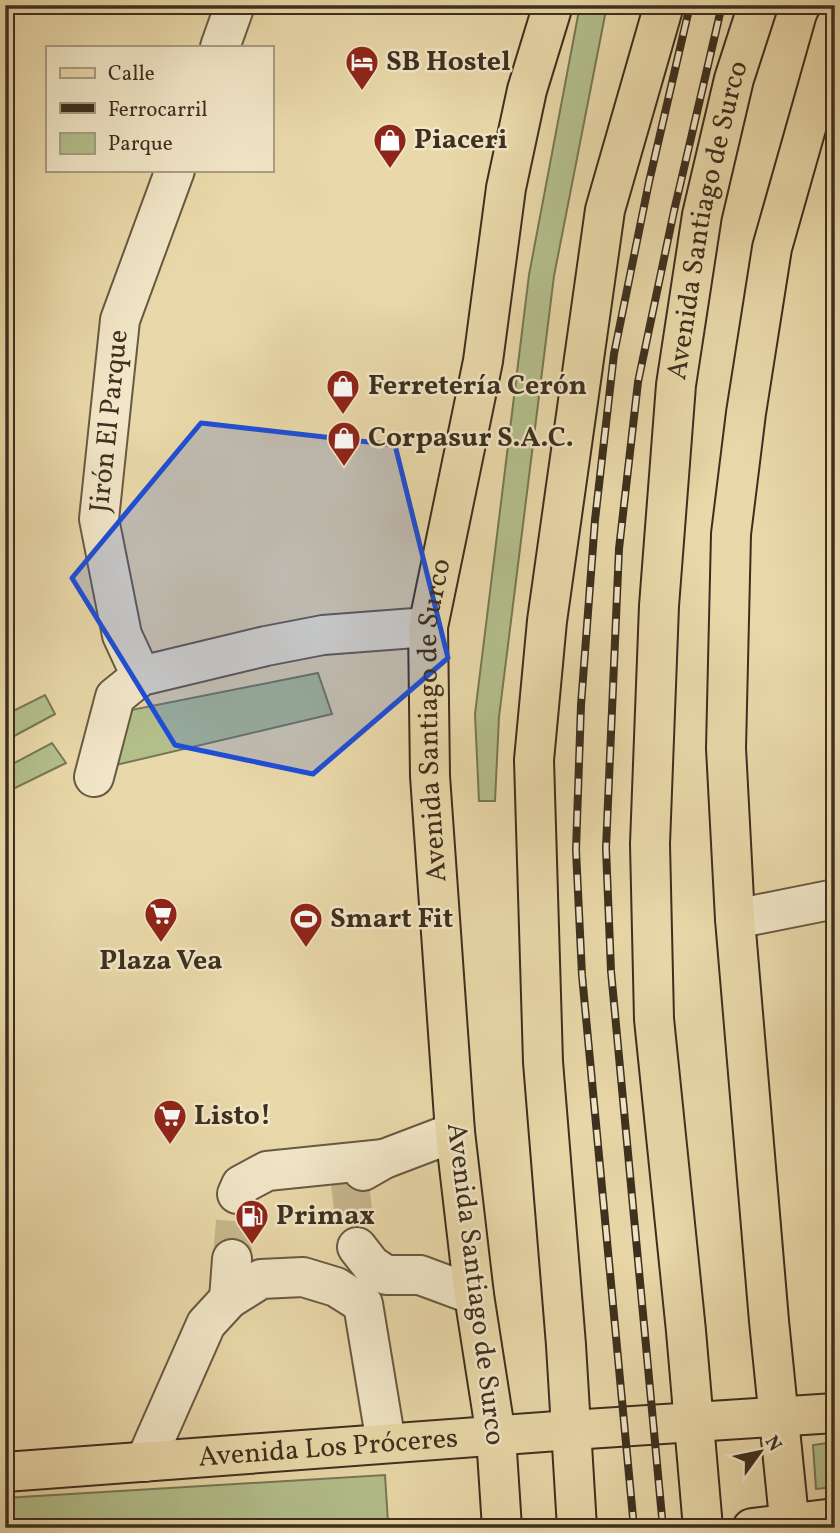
<svg xmlns="http://www.w3.org/2000/svg" width="840" height="1533" viewBox="0 0 840 1533" font-family="Vollkorn,serif">
	<style>
		.green { fill: #b3bf8b; stroke: #787755; stroke-width: 2 }
		.lines { fill: none; stroke-linecap: round; stroke-linejoin: round }
		.minor-tunnel { stroke: #c7b68d; stroke-width: 38; stroke-dasharray: 38 19; stroke-linecap: butt }
		.minor-casing { stroke: #685942; stroke-width: 42 }
		.major-casing { stroke: #3d2f1f; stroke-width: 42 }
		.minor { stroke: #f1e6c7; stroke-width: 38 }
		.major { stroke: #e9d8a9; stroke-width: 38 }
		.rail-casing { stroke: #3d2f1f; stroke-width: 8 }
		.rail { stroke: #f1e6c7; stroke-width: 5; stroke-dasharray: 16; stroke-linecap: butt }
		.marked { fill: #1d4ed8; fill-opacity: 0.2; stroke: #1d4ed8; stroke-width: 5; stroke-linejoin: round }
		.labels { text-anchor: middle; dominant-baseline: central; stroke-width: 5; stroke-linejoin: round; paint-order: stroke }
		.poi-label { font-size: 28px; font-weight: bold; fill: #3d2f1f; stroke: #f1e6c7; text-anchor: start }
		.street-label { font-size: 28px; fill: #3d2f1f; stroke: #f1e6c7 }
	</style>
	<rect width="100%" height="100%" fill="#e9d8a9"/>
	<filter id="stains"><feTurbulence type="fractalNoise" baseFrequency=".00286" numOctaves="4"/><feColorMatrix values="0 0 0 0 .2 0 0 0 0 .09 0 0 0 0 .02 0 0 0 .5 -.17"/></filter>
	<radialGradient id="worn" r=".72"><stop offset=".6" stop-color="#630" stop-opacity="0"/><stop offset="1" stop-color="#630" stop-opacity=".3"/></radialGradient>
	<path class="green" d="M 580,5 L 607,5 L 554,276 L 499,717 L 495,801 L 479,801 L 475,714 L 529,275 Z
		M 318,673 L 332,714 L 116,765 L 131,710 Z
		M 45,695 L 55,714 L 5,741 L 5,715 Z
		M 52,743 L 66,763 L 5,793 L 5,768 Z
		M 835,1442 L 835,1487 L 816,1489 L 813,1445 Z
		M 385,1475 L 388,1522 L 333,1528 L 5,1528 L 5,1498 Z"/>
	<g class="lines">
		<path class="minor-tunnel" d="M 350,1183 L 357,1247
			M 232,1259 L 237,1194"/>
		<defs>
			<g id="minor">
				<path d="M 220,47 L 235,5"/>
				<path id="s1" d="M 141,676 L 122,635 L 99,519 L 120,320 L 175,170"/>
				<path d="M 94,777 L 115,697 L 141,676 L 266,646 L 323,635 L 428,627"/>
				<path d="M 735,919 L 835,899"/>
				<path d="M 363,1171 L 384,1159 L 455,1132"/>
				<path d="M 237,1194 L 241,1185 L 267,1171 L 384,1159"/>
				<path d="M 357,1247 L 371,1265 L 386,1275 L 420,1275 L 474,1295"/>
				<path d="M 229,1299 L 232,1259"/>
				<path d="M 145,1462 L 206,1324 L 229,1299 L 261,1279 L 303,1277 L 336,1287 L 363,1304 L 386,1443"/>
			</g>
			<g id="major">
				<path id="s2" d="M 5,1472 L 571,1430 L 835,1413"/>
				<path id="s3" d="M 502,1528 L 496,1436 L 474,1295 L 455,1132 L 430,776 L 428,627 L 483,361 L 506,188 L 527,90 L 553,5"/>
				<path d="M 577,1528 L 566,1345 L 543,1062 L 534,760 L 547,621 L 605,210 L 664,5"/>
				<path id="s4" d="M 703,1528 L 686,1331 L 654,1019 L 650,844 L 659,606 L 676,385 L 702,215 L 734,79 L 758,5"/>
				<path d="M 752,1528 L 835,1518"/>
				<path d="M 790,1528 L 769,1321 L 735,919 L 726,748 L 731,534 L 746,413 L 772,248 L 835,26"/>
			</g>
		</defs>
		<use href="#minor" class="minor-casing"/>
		<use href="#major" class="major-casing"/>
		<use href="#minor" class="minor"/>
		<use href="#major" class="major"/>
		<defs>
			<path id="rail" d="M 634,1528 L 582,975 L 576,850 L 581,705 L 595,520 L 614,354 L 649,182 L 690,5
				M 663,1528 L 611,971 L 606,848 L 619,549 L 638,382 L 674,211 L 722,5"/>
		</defs>
		<use href="#rail" class="rail-casing"/>
		<use href="#rail" class="rail"/>
	</g>
	<path class="marked" d="M 201,423 L 395,445 L 448,658 L 313,774 L 175,745 L 72,578 Z"/>
	<defs>
		<symbol id="hotel-pin" viewBox="-11 -11 22 30"><path d="M0 17L-7.5 6A9.5 9.5 0 1 1 7.5 6Z" fill="#8f2418" stroke="#f1e6c7"/><path d="M-6-4.5h1.5V1H6V5H4.5V3h-9V5H-6ZM-4 0a1.8 1.8 0 1 1 3.6 0ZM.5 0V-2.5h3Q6-2.5 6 0Z" fill="#fff"/></symbol>
		<symbol id="shop-pin" viewBox="-11 -11 22 30"><path d="M0 17L-7.5 6A9.5 9.5 0 1 1 7.5 6Z" fill="#8f2418" stroke="#f1e6c7"/><path d="M-5-2.5h2.3a2.7 3.5 0 0 1 5.4 0H5L5.5 6h-11ZM-1.5-2.5h3a1.5 2.3 0 0 0-3 0Z" fill="#fff"/></symbol>
		<symbol id="supermarket-pin" viewBox="-11 -11 22 30"><path d="M0 17L-7.5 6A9.5 9.5 0 1 1 7.5 6Z" fill="#8f2418" stroke="#f1e6c7"/><path d="M-6-5.5h2.5l.6 2H6L4.5 2H-2.5L-4.4-4H-6ZM-1.5 3.2a1.3 1.3 0 1 0 .1 0ZM3 3.2a1.3 1.3 0 1 0 .1 0Z" fill="#fff"/></symbol>
		<symbol id="stadium-pin" viewBox="-11 -11 22 30"><path d="M0 17L-7.5 6A9.5 9.5 0 1 1 7.5 6Z" fill="#8f2418" stroke="#f1e6c7"/><path d="M0-5a6.5 5 0 1 0 0 10a6.5 5 0 1 0 0-10ZM-3.5-1.8h7v3.6h-7Z" fill="#fff"/></symbol>
		<symbol id="fuel-pin" viewBox="-11 -11 22 30"><path d="M0 17L-7.5 6A9.5 9.5 0 1 1 7.5 6Z" fill="#8f2418" stroke="#f1e6c7"/><path d="M-5.5-6h7V0h2V4h1.3V-2.5L3-4.5l.8-.8L6-3V5H2.5V1h-1V6h-7ZM-4.2-4.7v3.2H.2V-4.7Z" fill="#fff"/></symbol>
	</defs>
	<g fill-rule="evenodd">
		<use href="#hotel-pin" x="343" y="43" width="38" height="52"/>
		<use href="#shop-pin" x="371" y="121" width="38" height="52"/>
		<use href="#shop-pin" x="324" y="367" width="38" height="52"/>
		<use href="#shop-pin" x="325" y="419" width="38" height="52"/>
		<use href="#supermarket-pin" x="142" y="895" width="38" height="52"/>
		<use href="#stadium-pin" x="287" y="900" width="38" height="52"/>
		<use href="#supermarket-pin" x="151" y="1097" width="38" height="52"/>
		<use href="#fuel-pin" x="233" y="1197" width="38" height="52"/>
	</g>
	<g class="labels">
		<g class="poi-label">
			<text x="386" y="62">SB Hostel</text>
			<text x="414" y="140">Piaceri</text>
			<text x="368" y="386">Ferretería Cerón</text>
			<text x="368" y="438">Corpasur S.A.C.</text>
			<text x="330" y="919">Smart Fit</text>
			<text x="161" y="961" text-anchor="middle">Plaza Vea</text>
			<text x="194" y="1116">Listo!</text>
			<text x="276" y="1216">Primax</text>
		</g>
		<g class="street-label">
			<text stroke="none"><textPath href="#s4" startOffset="1314">Avenida Santiago de Surco</textPath></text>
			<text stroke="none"><textPath href="#s1" startOffset="262">Jirón El Parque</textPath></text>
			<text stroke="none"><textPath href="#s3" startOffset="812">Avenida Santiago de Surco</textPath></text>
			<text transform="translate(475 1284) rotate(83)">Avenida Santiago de Surco</text>
			<text stroke="none"><textPath href="#s2" startOffset="324">Avenida Los Próceres</textPath></text>
		</g>
	</g>
	<rect width="840" height="1533" fill="none" stroke="#e9d8a9" stroke-width="28"/>
	<rect x="7" y="7" width="826" height="1519" fill="none" stroke="#3d2f1f" stroke-width="3.5"/>
	<rect x="14" y="14" width="812" height="1505" fill="none" stroke="#3d2f1f" stroke-width="2"/>
	<rect x="46" y="46" width="228" height="126" fill="#f1e6c7" stroke="#a99d84" stroke-width="2"/>
	<rect x="60" y="68" width="35" height="10" fill="#e9d8a9" stroke="#a99d84" stroke-width="2"/>
	<text x="108" y="80" font-size="21" fill="#3d2f1f">Calle</text>
	<rect x="60" y="103" width="35" height="10" fill="#3d2f1f" stroke="#a99d84" stroke-width="2"/>
	<text x="108" y="116" font-size="21" fill="#3d2f1f">Ferrocarril</text>
	<rect x="60" y="133" width="35" height="21" fill="#b3bf8b" stroke="#a99d84" stroke-width="2"/>
	<text x="108" y="150" font-size="21" fill="#3d2f1f">Parque</text>
	<g transform="translate(760 1452) rotate(57)" stroke="#f1e6c7" stroke-width="5" paint-order="stroke">
	<path d="M0-5L12 26L0 18L-12 26Z" fill="#3d2f1f"/>
	<text y="-10" font-size="19" font-weight="bold" text-anchor="middle" fill="#3d2f1f">N</text>
	</g>
	<rect width="100%" height="100%" filter="url(#stains)"/>
	<rect width="100%" height="100%" fill="url(#worn)"/>
</svg>
